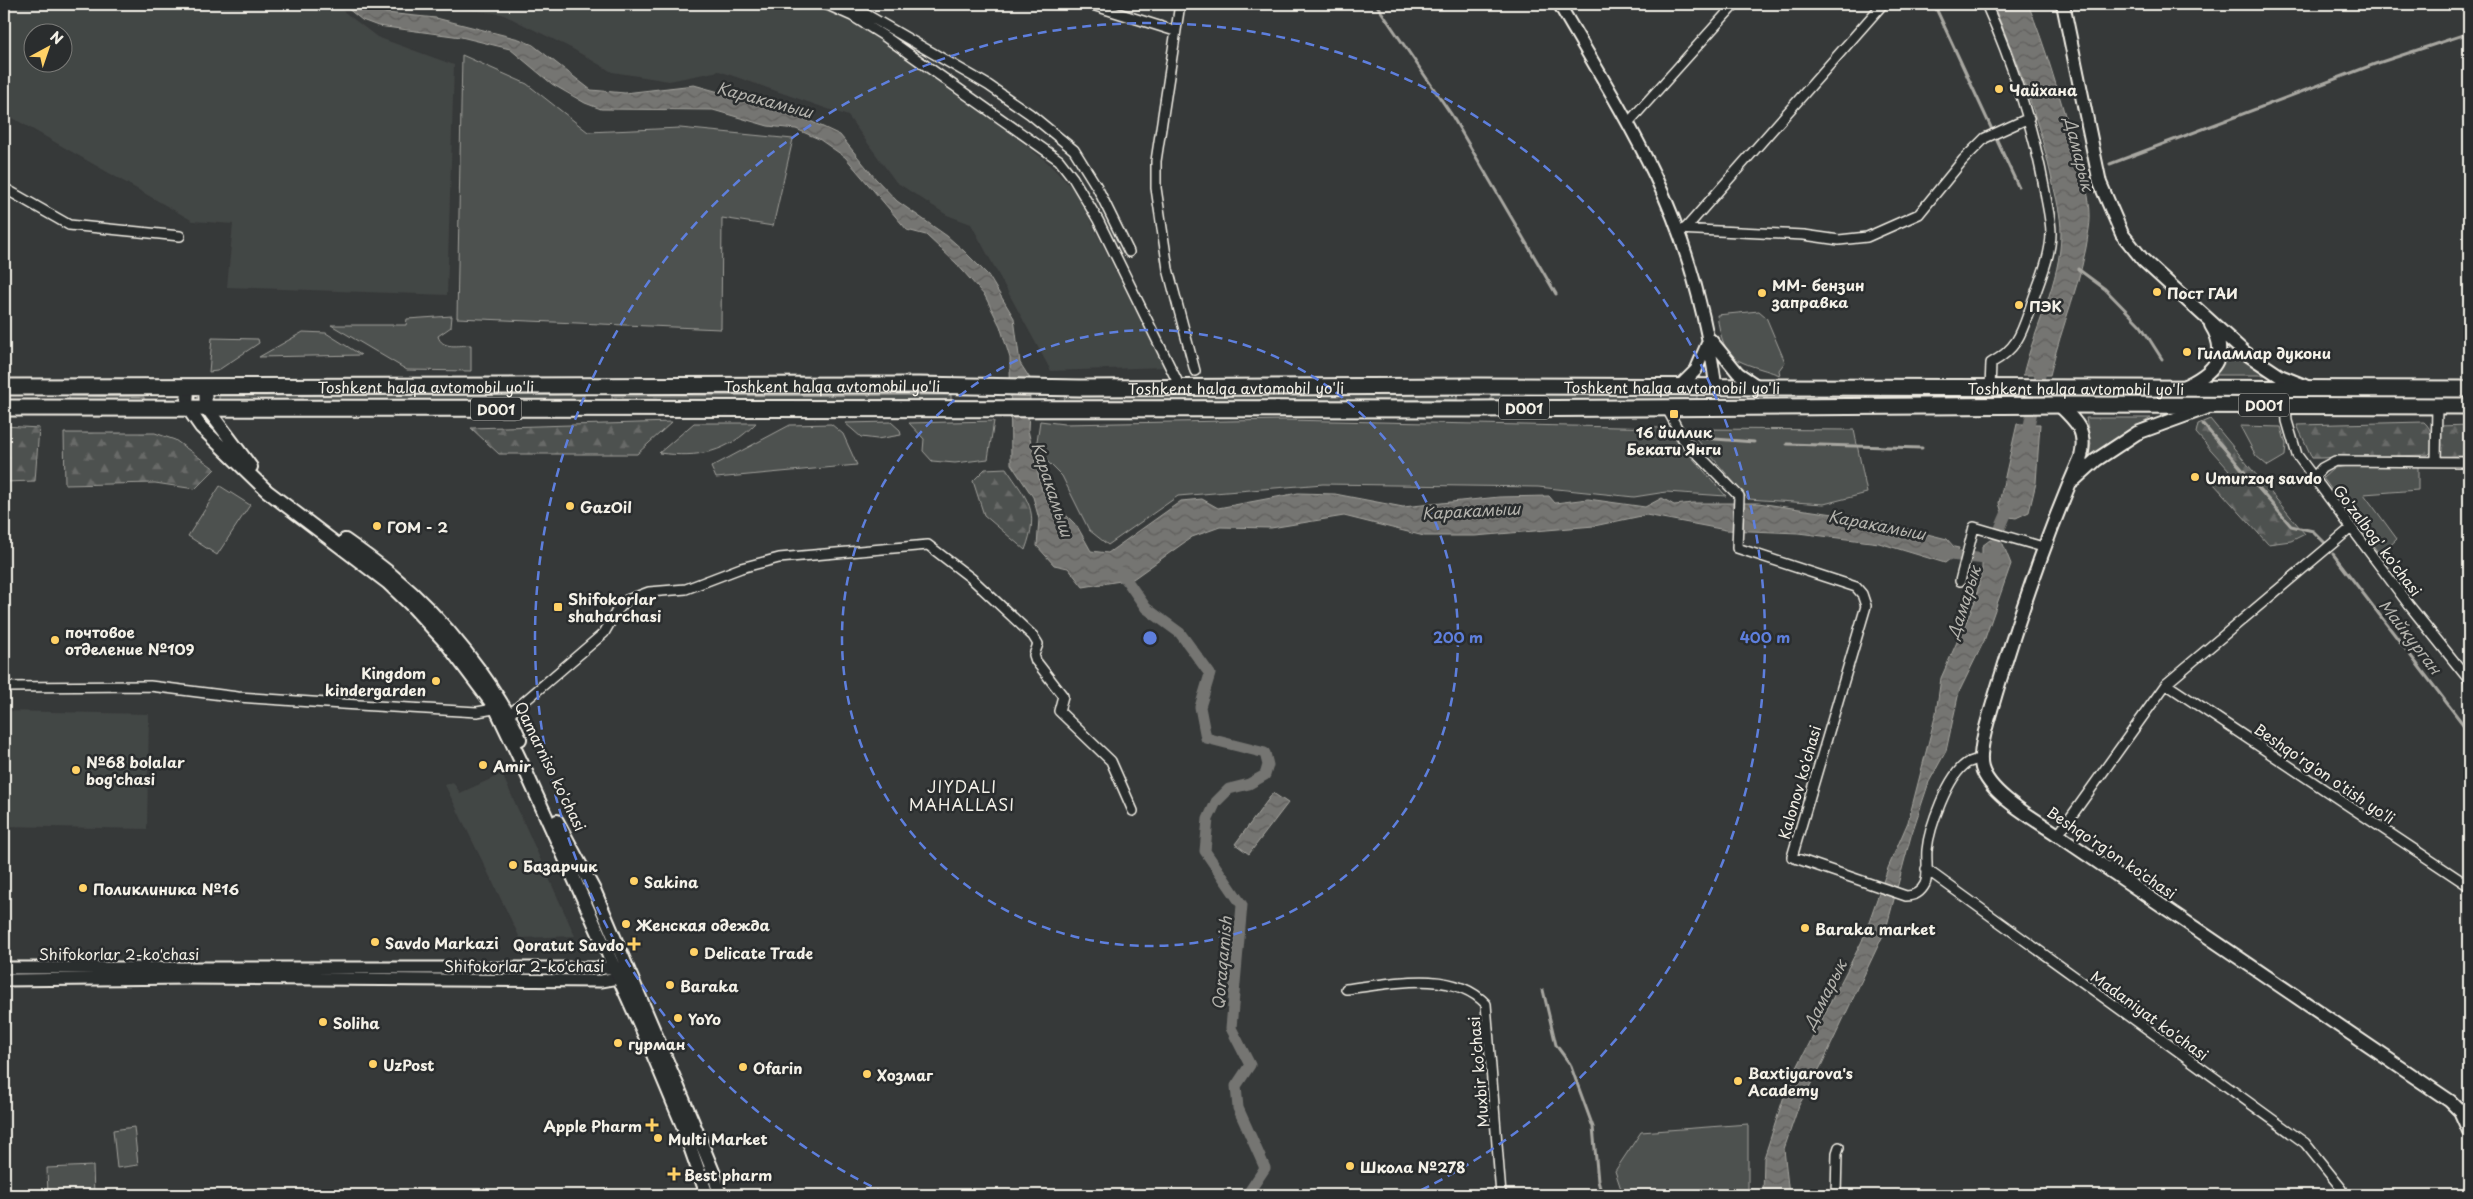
<svg xmlns="http://www.w3.org/2000/svg" width="2473" height="1199" viewBox="0 0 2473 1199" font-family="'Playpen Sans',sans-serif">
	<style>
		.built { fill: #434645; fill-rule: evenodd }
		.green { fill: #4e514f; stroke: #a1a19c }
		.forest { fill: url(#forest-firs); stroke: #a1a19c }
		.water { fill: url(#water-waves); stroke: #a8a7a1 }
		.lines { fill: none; stroke-linecap: round; stroke-linejoin: round }
		.stream { stroke: #a8a7a1; stroke-width: 3 }
		.canal { stroke: #757572; stroke-width: 11 }
		.minor-casing { stroke: #f4f1e8; stroke-width: 12 }
		.tertiary-casing { stroke: #f4f1e8; stroke-width: 15 }
		.secondary-casing { stroke: #f4f1e8; stroke-width: 16 }
		.trunk-casing { stroke: #f4f1e8; stroke-width: 19 }
		.minor { stroke: #2a2d2e; stroke-width: 9 }
		.tertiary { stroke: #2a2d2e; stroke-width: 11 }
		.secondary { stroke: #2a2d2e; stroke-width: 12 }
		.trunk { stroke: #2a2d2e; stroke-width: 15 }
		.ring { fill: none; stroke: #5e7fdd; stroke-width: 2.5; stroke-dasharray: 9 6 }
		.poi-dot { fill: #ffd166; stroke: #2a2d2e; stroke-width: 2 }
		.labels { text-anchor: middle; dominant-baseline: central; stroke-width: 5; stroke-linejoin: round; paint-order: stroke }
		.shield { fill: #2a2d2e; stroke: #b7b6b0; stroke-width: 1 }
		.shield-label { font-size: 14px; font-weight: bold; fill: #f4f1e8 }
		.poi-label { font-size: 15px; font-weight: bold; fill: #f4f1e8; stroke: #2a2d2e; text-anchor: start }
		.street-label { font-size: 15px; fill: #f4f1e8; stroke: #2a2d2e }
		.water-label { font-size: 16px; font-style: italic; fill: #b4b3ad; stroke: #2a2d2e }
		.neighbourhood-label { font-size: 16px; letter-spacing: 1px; fill: #f4f1e8; stroke: #2a2d2e }
		.centre { fill: #5e7fdd; stroke: #2a2d2e; stroke-width: 2.5 }
		.ring-label { font-size: 15px; text-anchor: middle; font-weight: bold; fill: #5e7fdd; stroke: #2a2d2e; stroke-width: 5; stroke-linejoin: round; paint-order: stroke }
	</style>
	<defs>
		<pattern id="forest-firs" width="22" height="20" patternUnits="userSpaceOnUse" patternTransform="scale(1.25)"><rect width="22" height="20" fill="#4e514f"/><path d="M5 1l3.5 6h-7zM16 11l3.5 6h-7z" fill="#686a68"/></pattern>
		<pattern id="water-waves" width="16" height="10" patternUnits="userSpaceOnUse" patternTransform="scale(1.25)"><rect width="16" height="10" fill="#757572"/><path d="M0 5q4-4 8 0t8 0" fill="none" stroke="#5f5e5c"/></pattern>
	</defs>
	<rect width="100%" height="100%" fill="#363939"/>
	<filter id="ink" filterUnits="userSpaceOnUse"><feTurbulence type="fractalNoise" baseFrequency=".02" numOctaves="2"/><feDisplacementMap in="SourceGraphic" scale="10" xChannelSelector="R" yChannelSelector="G"/><feConvolveMatrix kernelMatrix="1 2 1 2 8 2 1 2 1" color-interpolation-filters="sRGB"/></filter>
	<g filter="url(#ink)">
		<path class="built" d="M 4,4 L 334,4 L 377,37 L 454,65 L 447,295 L 227,287 L 233,224 L 193,221 L 4,113 ZM 32,32 L 62,32 L 62,62 L 32,62 Z
			M 419,4 L 835,4 L 886,34 L 1047,162 L 1076,192 L 1164,367 L 1051,371 L 971,224 L 947,215 L 896,182 L 848,116 L 719,71 L 669,81 L 612,72 L 571,48 L 502,14 Z
			M 4,711 L 149,714 L 147,829 L 4,826 Z
			M 502,774 L 575,936 L 520,938 L 445,785 L 453,782 L 460,793 Z"/>
		<path class="green" d="M 462,55 L 527,84 L 588,132 L 680,128 L 793,139 L 773,226 L 722,218 L 721,329 L 457,318 Z
			M 1759,311 L 1766,317 L 1785,362 L 1779,370 L 1780,375 C 1737,360 1724,365 1717,315 Z
			M 452,316 L 451,327 L 438,336 C 442,350 459,345 471,345 L 471,371 L 407,370 L 331,325 L 406,325 L 407,319 Z
			M 303,332 L 326,333 L 361,355 L 259,357 Z
			M 212,338 L 258,339 L 259,343 L 217,371 L 209,372 Z
			M 2229,348 L 2271,375 L 2215,375 Z
			M 1457,393 L 1457,400 L 1065,401 L 1064,394 Z
			M 1491,394 L 1697,395 L 1697,401 L 1491,400 Z
			M 584,395 L 584,402 L 219,403 L 219,396 Z
			M 951,395 L 951,401 L 612,402 L 612,396 Z
			M 2001,395 L 2001,401 L 1747,402 L 1747,396 Z
			M 2085,395 L 2388,395 L 2388,401 L 2086,401 Z
			M 69,396 L 144,397 L 144,403 L 69,402 Z
			M 2086,418 L 2151,418 L 2107,444 L 2088,458 L 2091,444 Z
			M 1284,420 L 1666,428 L 1726,496 L 1666,492 L 1634,497 L 1538,487 L 1323,484 L 1178,496 L 1108,545 L 1089,530 L 1062,476 L 1044,458 L 1037,441 L 1040,421 L 1064,424 Z
			M 994,421 L 988,459 L 955,463 L 932,461 L 923,451 L 924,439 L 909,423 Z
			M 891,422 L 900,430 L 901,435 L 877,439 L 861,437 L 845,423 Z
			M 694,423 L 756,423 C 727,453 699,458 659,453 Z
			M 831,424 L 843,434 L 857,465 L 716,478 L 711,467 L 790,425 Z
			M 2240,426 L 2281,427 L 2286,444 L 2285,456 L 2268,466 L 2256,456 Z
			M 1697,429 L 1854,430 L 1867,493 L 1824,504 L 1748,499 L 1694,436 Z
			M 2418,464 L 2418,490 L 2364,494 L 2397,539 L 2380,555 L 2323,478 L 2334,468 L 2355,465 Z
			M 220,486 L 250,505 L 217,555 L 188,536 Z
			M 1748,1124 L 1748,1195 L 1623,1195 L 1615,1171 L 1641,1132 Z
			M 134,1127 L 138,1165 L 117,1168 L 113,1130 Z
			M 93,1166 L 94,1195 L 48,1195 L 47,1168 Z"/>
		<path class="forest" d="M 2210,419 L 2305,534 L 2291,541 L 2268,544 L 2214,484 L 2229,470 L 2196,433 L 2198,424 Z
			M 672,422 L 637,454 L 499,454 L 471,428 Z
			M 2424,422 C 2433,430 2432,438 2432,451 L 2428,455 L 2320,458 L 2312,458 L 2297,425 Z
			M 2469,425 L 2469,456 L 2440,456 L 2440,426 Z
			M 4,426 L 39,428 L 35,481 L 4,482 Z
			M 64,433 L 155,433 L 175,440 L 215,469 L 195,489 L 155,483 L 65,485 Z
			M 1006,468 C 1028,501 1040,510 1025,550 L 984,515 L 973,481 L 985,469 Z"/>
		<path class="water" d="M 342,4 L 370,4 L 386,13 L 436,18 L 519,39 L 533,45 L 591,90 L 625,93 L 694,85 L 791,112 L 840,135 L 875,178 L 897,201 L 947,236 L 964,251 L 988,275 L 1002,298 L 1014,318 L 1020,363 L 1031,380 L 1028,430 L 1042,491 L 1077,526 L 1091,551 L 1108,553 L 1181,501 L 1202,499 L 1218,508 L 1298,493 L 1335,494 L 1403,507 L 1499,497 L 1549,496 L 1555,503 L 1588,499 L 1645,507 L 1662,498 L 1674,505 L 1693,503 L 1758,503 L 1868,519 L 1947,539 L 1954,547 L 1959,548 L 1954,560 L 1950,559 L 1945,563 L 1879,543 L 1798,533 L 1726,530 L 1646,515 L 1594,526 L 1475,536 L 1424,536 L 1344,516 L 1271,528 L 1220,527 L 1192,537 L 1133,579 L 1083,587 L 1068,568 L 1054,565 L 1037,546 L 1039,519 L 1033,497 L 1011,464 L 1010,358 L 1000,326 L 985,296 L 956,263 L 926,235 L 907,230 L 845,157 L 819,139 L 796,129 L 768,126 L 713,110 L 601,109 L 585,103 L 552,84 L 510,49 L 461,37 L 378,26 L 362,20 Z
			M 1993,4 L 2028,4 C 2046,48 2059,94 2072,140 C 2080,168 2094,200 2089,229 C 2083,279 2061,326 2050,375 L 2023,375 C 2034,328 2061,281 2061,233 C 2061,215 2056,197 2052,180 C 2039,119 2017,61 1993,4 Z
			M 2017,424 L 2040,424 L 2036,483 L 2029,512 L 2016,518 L 2003,516 L 1999,503 Z
			M 1990,540 L 2003,544 L 2011,564 L 1984,641 L 1959,692 L 1946,751 L 1929,782 L 1911,836 L 1886,929 L 1821,1066 L 1799,1105 L 1784,1149 L 1789,1195 L 1763,1195 L 1764,1158 L 1787,1087 L 1862,941 L 1888,868 L 1908,822 L 1936,713 L 1941,678 L 1976,599 L 1982,568 L 1982,546 Z
			M 1273,793 L 1288,803 L 1249,854 L 1235,844 Z"/>
		<g class="lines">
			<path class="stream" d="M 1376,4 L 1451,114 L 1556,294
				M 1934,4 L 2018,186
				M 2110,164 L 2375,64 L 2469,33
				M 2078,269 L 2105,289 L 2141,326 L 2162,359
				M 2203,424 L 2291,526 L 2313,531 L 2325,543
				M 1702,438 L 1754,442
				M 1787,444 L 1922,448
				M 2333,554 L 2469,732
				M 1543,990 L 1556,1045 L 1570,1064 L 1593,1127 L 1598,1181 L 1602,1195"/>
			<path class="canal" d="M 2026,439 L 2043,362
				M 1942,554 L 1994,560
				M 1995,557 L 1998,533 L 2011,503
				M 1121,572 L 1146,608 L 1180,633 L 1210,674 L 1200,707 L 1206,738 L 1265,753 L 1268,765 L 1265,775 L 1249,784 L 1229,789 L 1216,802 L 1208,819 L 1205,851 L 1242,905 L 1231,1028 L 1250,1065 L 1236,1086 L 1238,1108 L 1265,1168 L 1247,1195"/>
			<defs>
				<path id="minor" d="M 825,4 L 852,16 L 884,36 L 1059,160 L 1073,178 L 1098,220 L 1180,387
					M 848,4 L 988,85 L 1030,114 L 1074,150 L 1097,187 L 1129,252
					M 1089,4 L 1175,31
					M 1180,4 L 1156,161 L 1156,188 L 1168,269 L 1195,371
					M 1986,4 C 2012,61 2034,130 2045,192 C 2047,205 2051,220 2051,233 C 2051,256 2039,282 2032,303 C 2022,331 2019,348 1991,363 L 1990,388
					M 1628,123 L 1735,4
					M 4,188 L 69,225 L 180,236
					M 1677,229 L 1804,235 L 1839,240 L 1867,237 L 1919,214 L 1963,160 L 1985,138 L 2029,118
					M 1685,229 L 1883,4
					M 2286,406 L 2287,421 L 2297,455 L 2409,605 L 2469,680
					M 1666,407 L 1683,439 L 1739,496 L 1737,548 L 1856,587 L 1862,594 L 1866,606 L 1792,857 L 1906,896 C 1915,896 1921,892 1925,884 C 1929,874 1926,860 1927,850 C 1929,828 1948,775 1967,763 C 1971,761 1976,760 1981,758
					M 2436,461 L 2437,406
					M 2314,477 L 2322,468 L 2335,461 L 2469,462
					M 1960,581 L 1974,527 L 2043,547
					M 2166,684 L 2469,886
					M 4,687 L 150,686 L 238,697 L 342,704 L 477,712 L 499,708
					M 504,719 L 604,633 L 616,612 L 627,600 L 649,592 L 686,589 L 741,568 L 779,558 L 928,545 L 971,578 L 1033,636 L 1038,644 L 1034,655 L 1036,661 L 1063,696 L 1059,711 L 1111,761 L 1133,811
					M 2058,835 L 2166,684 L 2351,528
					M 1926,869 L 2305,1143 L 2342,1189 L 2343,1195
					M 1346,989 C 1388,984 1453,968 1486,1004 L 1501,1195
					M 2460,1111 L 2469,1103
					M 1836,1195 L 1837,1153 L 1839,1147"/>
				<path id="tertiary" d="M 1559,4 C 1592,61 1627,117 1655,176 C 1687,243 1706,315 1716,387
					M 1711,340 L 1738,373 L 1759,387
					M 1679,387 L 1696,370 L 1709,340
					M 4,968 L 623,968
					M 4,980 L 187,978 L 601,981 L 618,978 L 624,972"/>
				<path id="secondary" d="M 2063,4 L 2100,183 L 2122,234 L 2143,260 L 2244,352 L 2280,376 L 2305,386
					M 188,387 L 187,407 L 201,427 L 267,491 L 388,583 L 412,606 L 447,644 L 496,709 L 526,772 L 649,1045 L 682,1124 L 707,1195
					M 205,387 L 206,407 L 251,467
					M 2183,387 C 2212,374 2231,357 2211,325
					M 2059,405 C 2077,422 2087,431 2081,457 C 2047,534 2020,613 1996,693 C 1991,711 1977,750 1982,768 C 1990,795 2035,819 2058,835 L 2450,1101 L 2460,1111 L 2469,1131
					M 2074,480 L 2096,460 L 2137,433 L 2206,408
					M 345,540 C 362,552 379,564 394,577 C 442,617 495,682 520,739
					M 557,821 L 595,892 L 692,1120 L 714,1174 L 720,1195"/>
				<g id="trunk">
					<path id="s1" d="M 4,387 L 918,385 L 1080,388 L 1477,386 L 2469,389"/>
					<path d="M 4,408 L 1477,409 L 2059,405 L 2469,406"/>
				</g>
			</defs>
			<use href="#minor" class="minor-casing"/>
			<use href="#tertiary" class="tertiary-casing"/>
			<use href="#secondary" class="secondary-casing"/>
			<use href="#trunk" class="trunk-casing"/>
			<use href="#minor" class="minor"/>
			<use href="#tertiary" class="tertiary"/>
			<use href="#secondary" class="secondary"/>
			<use href="#trunk" class="trunk"/>
		</g>
	</g>
	<g class="ring">
		<circle cx="1150" cy="638" r="308"/>
		<path d="M885 1193A615 615 0 1 1 1415 1193"/>
	</g>
	<g class="poi-dot">
		<circle cx="1999" cy="89" r="5"/>
		<circle cx="2157" cy="292" r="5"/>
		<circle cx="1762" cy="293" r="5"/>
		<circle cx="2019" cy="305" r="5"/>
		<circle cx="2187" cy="352" r="5"/>
		<rect x="1669" y="409" width="10" height="10" rx="2.5"/>
		<circle cx="2195" cy="477" r="5"/>
		<circle cx="570" cy="506" r="5"/>
		<circle cx="377" cy="526" r="5"/>
		<rect x="553" y="602" width="10" height="10" rx="2.5"/>
		<circle cx="55" cy="640" r="5"/>
		<circle cx="436" cy="681" r="5"/>
		<circle cx="483" cy="765" r="5"/>
		<circle cx="76" cy="770" r="5"/>
		<circle cx="513" cy="865" r="5"/>
		<circle cx="634" cy="881" r="5"/>
		<circle cx="83" cy="888" r="5"/>
		<circle cx="626" cy="924" r="5"/>
		<circle cx="1805" cy="928" r="5"/>
		<circle cx="375" cy="942" r="5"/>
		<path d="M631.5 936.5h5v5h5v5h-5v5h-5v-5h-5v-5h5z"/>
		<circle cx="694" cy="952" r="5"/>
		<circle cx="670" cy="985" r="5"/>
		<circle cx="678" cy="1018" r="5"/>
		<circle cx="323" cy="1022" r="5"/>
		<circle cx="618" cy="1043" r="5"/>
		<circle cx="373" cy="1064" r="5"/>
		<circle cx="743" cy="1067" r="5"/>
		<circle cx="867" cy="1074" r="5"/>
		<circle cx="1738" cy="1081" r="5"/>
		<path d="M649.5 1117.5h5v5h5v5h-5v5h-5v-5h-5v-5h5z"/>
		<circle cx="658" cy="1138" r="5"/>
		<circle cx="1350" cy="1166" r="5"/>
		<path d="M671.5 1166.5h5v5h5v5h-5v5h-5v-5h-5v-5h5z"/>
	</g>
	<g class="labels">
		<g class="shield">
			<rect x="2239" y="393.5" width="50" height="23" rx="4"/>
			<rect x="1499" y="396.5" width="50" height="23" rx="4"/>
			<rect x="471" y="397.5" width="50" height="23" rx="4"/>
		</g>
		<g class="shield-label">
			<text x="2264" y="405">D001</text>
			<text x="1524" y="408">D001</text>
			<text x="496" y="409">D001</text>
		</g>
		<g class="poi-label">
			<text x="2009" y="89">Чайхана</text>
			<text x="1772" y="284">ММ- бензин<tspan x="1772" dy="17">заправка</tspan></text>
			<text x="2167" y="292">Пост ГАИ</text>
			<text x="2029" y="305">ПЭК</text>
			<text x="2197" y="352">Гиламлар дукони</text>
			<text x="1674" y="431" text-anchor="middle">16 йиллик<tspan x="1674" dy="17">Бекати Янги</tspan></text>
			<text x="2205" y="477">Umurzoq savdo</text>
			<text x="580" y="506">GazOil</text>
			<text x="387" y="526">ГОМ - 2</text>
			<text x="568" y="598">Shifokorlar<tspan x="568" dy="17">shaharchasi</tspan></text>
			<text x="65" y="631">почтовое<tspan x="65" dy="17">отделение №109</tspan></text>
			<text x="426" y="672" text-anchor="end">Kingdom<tspan x="426" dy="17">kindergarden</tspan></text>
			<text x="86" y="761">№68 bolalar<tspan x="86" dy="17">bog'chasi</tspan></text>
			<text x="493" y="765">Amir</text>
			<text x="523" y="865">Базарчик</text>
			<text x="644" y="881">Sakina</text>
			<text x="93" y="888">Поликлиника №16</text>
			<text x="636" y="924">Женская одежда</text>
			<text x="1815" y="928">Baraka market</text>
			<text x="385" y="942">Savdo Markazi</text>
			<text x="624" y="944" text-anchor="end">Qoratut Savdo</text>
			<text x="704" y="952">Delicate Trade</text>
			<text x="680" y="985">Baraka</text>
			<text x="688" y="1018">YoYo</text>
			<text x="333" y="1022">Soliha</text>
			<text x="628" y="1043">гурман</text>
			<text x="383" y="1064">UzPost</text>
			<text x="753" y="1067">Ofarin</text>
			<text x="1748" y="1072">Baxtiyarova's<tspan x="1748" dy="17">Academy</tspan></text>
			<text x="877" y="1074">Хозмаг</text>
			<text x="642" y="1125" text-anchor="end">Apple Pharm</text>
			<text x="668" y="1138">Multi Market</text>
			<text x="1360" y="1166">Школа №278</text>
			<text x="684" y="1174">Best pharm</text>
		</g>
		<g class="street-label">
			<text stroke="none"><textPath href="#s1" startOffset="828">Toshkent halqa avtomobil yo'li</textPath></text>
			<text stroke="none"><textPath href="#s1" startOffset="422">Toshkent halqa avtomobil yo'li</textPath></text>
			<text stroke="none"><textPath href="#s1" startOffset="1232">Toshkent halqa avtomobil yo'li</textPath></text>
			<text stroke="none"><textPath href="#s1" startOffset="1668">Toshkent halqa avtomobil yo'li</textPath></text>
			<text stroke="none"><textPath href="#s1" startOffset="2072">Toshkent halqa avtomobil yo'li</textPath></text>
			<text transform="translate(2378 540) rotate(53)">Go'zalbog' ko'chasi</text>
			<text transform="translate(551 766) rotate(64)">Qamarniso ko'chasi</text>
			<text transform="translate(2325 773) rotate(34)">Beshqo'rg'on o'tish yo'li</text>
			<text transform="translate(1799 782) rotate(-74)">Kalonov ko'chasi</text>
			<text transform="translate(2112 852) rotate(34)">Beshqo'rg'on ko'chasi</text>
			<text x="119" y="953">Shifokorlar 2-ko'chasi</text>
			<text x="524" y="965">Shifokorlar 2-ko'chasi</text>
			<text transform="translate(2150 1015) rotate(36)">Madaniyat ko'chasi</text>
			<text transform="translate(1478 1072) rotate(-95)">Muxbir ko'chasi</text>
		</g>
		<g class="water-label">
			<text transform="translate(765 99) rotate(15)">Каракамыш</text>
			<text transform="translate(2080 154) rotate(76)">Дамарык</text>
			<text transform="translate(1053 489) rotate(72)">Каракамыш</text>
			<text transform="translate(1471 510) rotate(-3)">Каракамыш</text>
			<text transform="translate(1877 524) rotate(11)">Каракамыш</text>
			<text transform="translate(1963 602) rotate(-72)">Дамарык</text>
			<text transform="translate(2411 636) rotate(52)">Майкурган</text>
			<text transform="translate(1221 963) rotate(-85)">Qoraqamish</text>
			<text transform="translate(1824 994) rotate(-63)">Дамарык</text>
		</g>
		<g class="neighbourhood-label">
			<text x="962" y="786">JIYDALI<tspan x="962" dy="18">MAHALLASI</tspan></text>
		</g>
	</g>
	<circle cx="1150" cy="638" r="8" class="centre"/>
	<g class="ring-label">
		<text x="1458" y="643">200 m</text>
		<text x="1765" y="643">400 m</text>
	</g>
	<rect width="2473" height="1199" fill="none" stroke="#2a2d2e" stroke-width="20"/>
	<rect x="10" y="10" width="2453" height="1179" fill="none" stroke="#f4f1e8" stroke-width="2" filter="url(#ink)"/>
	<g transform="translate(48 48) rotate(40)"><circle r="24" fill="#2a2d2e" stroke="#7b7b78"/>
	<path d="M0-4L9 19L0 12L-9 19Z" fill="#ffd166"/>
	<text y="-8" font-size="14" font-weight="bold" text-anchor="middle" fill="#f4f1e8">N</text>
	</g>
</svg>
